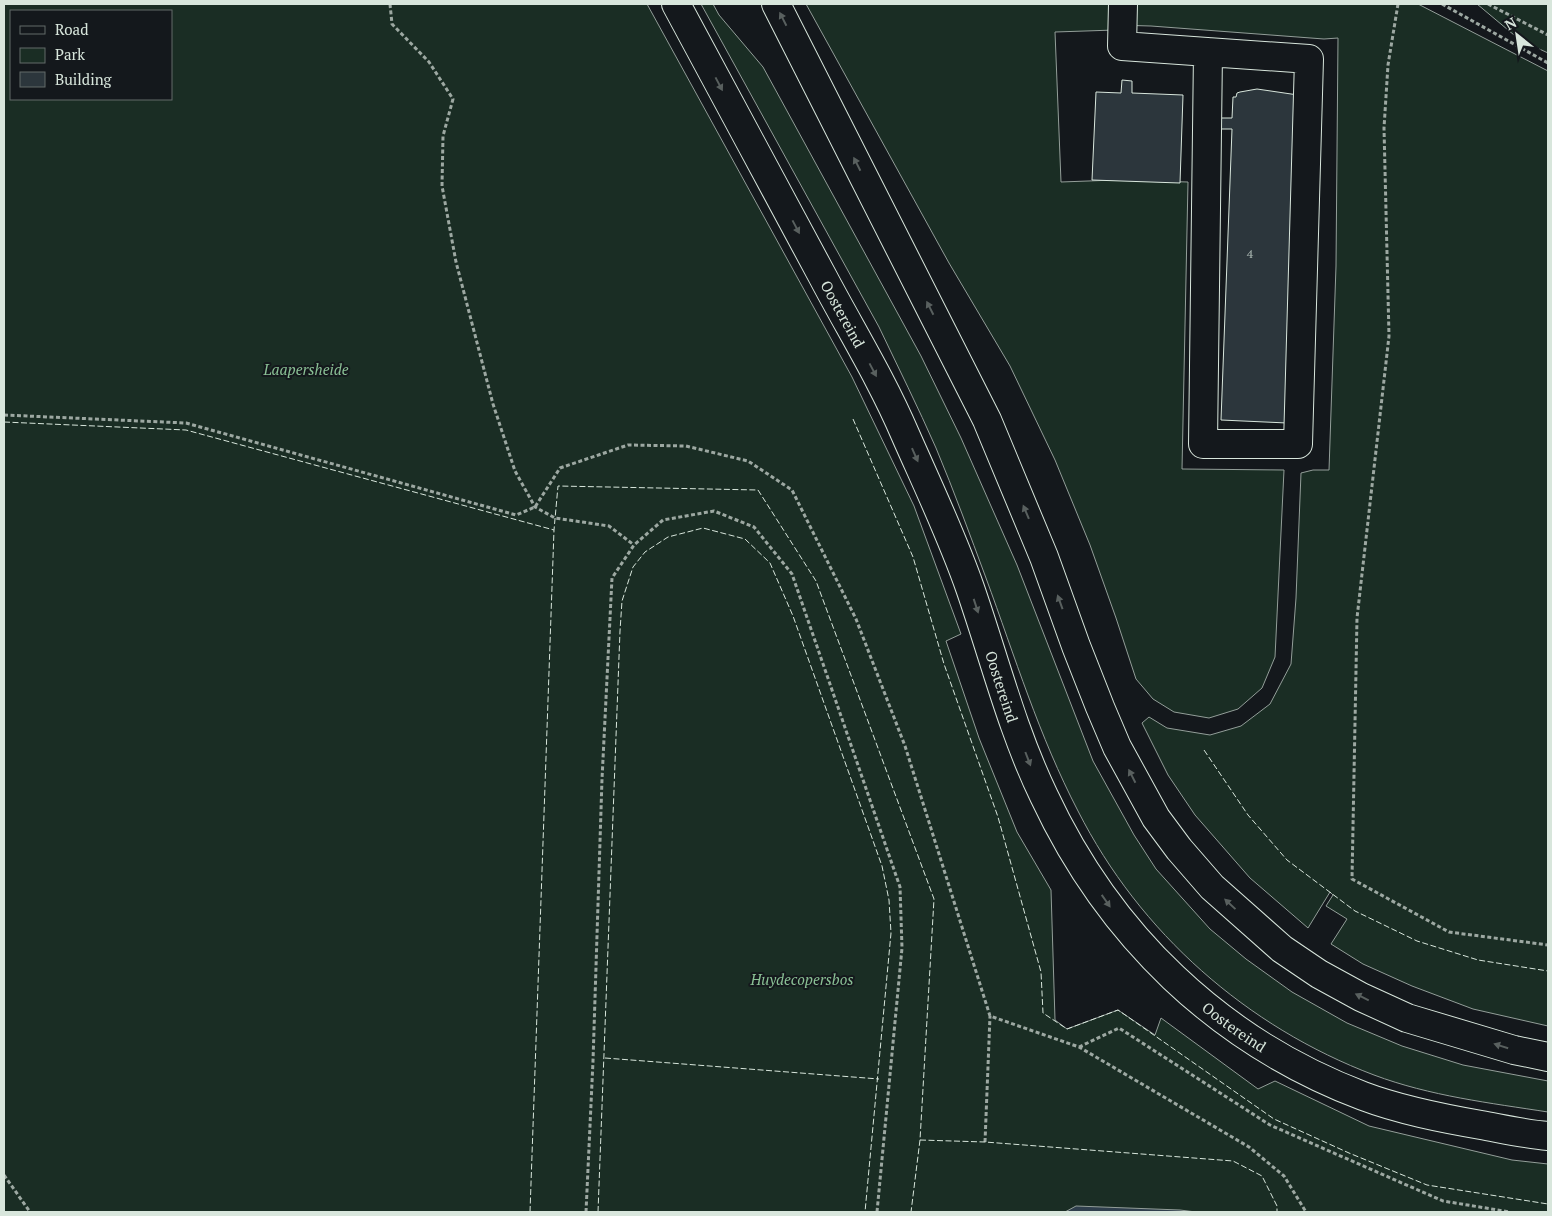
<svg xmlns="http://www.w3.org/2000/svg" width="1552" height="1216" viewBox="0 0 1552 1216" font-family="'PT Serif',serif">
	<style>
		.green { fill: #1a2d24; stroke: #939e99; fill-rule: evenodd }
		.water { fill: #2f3f4d; stroke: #939e99 }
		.building { fill: #2c363c; stroke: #d8e6dc }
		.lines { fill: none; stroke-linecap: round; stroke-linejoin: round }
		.minor-casing { stroke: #d8e6dc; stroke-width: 30 }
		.major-casing { stroke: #d8e6dc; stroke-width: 30 }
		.path { stroke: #9da8a2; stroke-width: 3; stroke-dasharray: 4 2.5; stroke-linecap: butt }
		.minor { stroke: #14181c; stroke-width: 28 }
		.major { stroke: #14181c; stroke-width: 28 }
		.fence { stroke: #d8e6dc; stroke-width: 1; stroke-dasharray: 6 2.5; stroke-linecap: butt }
		.oneway { fill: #59605f }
		.labels { text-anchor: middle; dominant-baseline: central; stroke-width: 4; stroke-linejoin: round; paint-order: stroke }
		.number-label { font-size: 12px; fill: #adbab4 }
		.street-label { font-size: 15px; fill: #d8e6dc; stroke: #14181c }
		.park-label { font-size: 15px; font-style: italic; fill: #8ac095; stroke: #14181c }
	</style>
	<rect width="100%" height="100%" fill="#14181c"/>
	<path class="green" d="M 4,4 L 647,4 L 852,377 L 914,506 L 961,634 L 946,641 L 979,738 L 1017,832 L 1051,890 L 1055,1020 L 1067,1029 L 1118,1010 L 1155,1035 L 1161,1018 L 1258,1089 L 1275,1081 L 1369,1126 L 1512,1160 L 1548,1164 L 1548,1212 L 4,1212 ZM 11,11 L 171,11 L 171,99 L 11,99 Z
		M 701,4 L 713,4 L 719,15 L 763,67 L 921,356 L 961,438 L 1017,565 L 1093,761 L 1134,835 L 1156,869 L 1210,929 L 1246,959 L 1292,992 L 1347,1023 L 1402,1046 L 1463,1065 L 1548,1081 L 1548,1112 C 1490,1103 1430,1096 1374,1075 C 1247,1027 1140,933 1078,811 C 1039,736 1015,657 986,578 C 970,535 954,491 936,448 C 918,407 898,367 879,327 Z
		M 806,4 L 1418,4 L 1548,71 L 1548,1026 L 1473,1009 L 1412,986 L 1363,964 L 1331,944 L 1347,919 L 1326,906 L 1333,895 L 1330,892 L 1308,928 L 1250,878 L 1195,815 L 1168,775 L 1142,723 L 1149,717 L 1167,728 L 1210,735 L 1241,726 L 1270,704 L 1291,664 L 1296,598 L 1301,473 L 1313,470 L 1329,470 L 1336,266 L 1338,38 L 1324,39 L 1151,26 L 1115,25 L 1115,30 L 1055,32 L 1061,182 L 1115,180 L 1188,182 L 1182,469 L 1284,470 L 1275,657 L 1262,688 L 1238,709 L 1209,718 L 1174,712 L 1153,699 L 1136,679 L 1116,618 L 1090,545 L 1055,460 L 1010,366 L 949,263 Z
		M 1477,4 L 1548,4 L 1548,53 L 1520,40 Z"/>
	<path class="water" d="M 1076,1206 L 1180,1210 L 1196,1212 L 1065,1212 Z"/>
	<path class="building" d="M 1122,80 L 1132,81 L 1132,93 L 1183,95 L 1180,183 L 1092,180 L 1096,92 L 1121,93 Z
		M 1257,89 L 1298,95 L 1287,423 L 1221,420 L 1232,129 L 1217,129 L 1217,118 L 1232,118 L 1233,97 L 1236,97 L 1237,93 L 1240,92 Z"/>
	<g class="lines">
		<defs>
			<path id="minor" d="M 1123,4 L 1122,46 L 1309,59 L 1298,444 L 1203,444 L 1208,52"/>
			<g id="major">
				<path id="s1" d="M 676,4 C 725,96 775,187 824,279 C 851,330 882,380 905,434 C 927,484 952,536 970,588 C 994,657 1012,730 1044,796 C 1109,935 1218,1041 1363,1096 C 1400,1110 1441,1118 1481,1125 C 1503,1129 1525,1134 1548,1136"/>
				<path d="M 776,4 L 987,420 L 1044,557 L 1076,646 L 1100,707 L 1117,747 L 1156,818 L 1179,849 L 1212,887 L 1282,949 L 1319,974 L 1361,997 L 1407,1018 L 1514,1050 L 1548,1057"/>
			</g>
		</defs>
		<use href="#minor" class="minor-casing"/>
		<use href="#major" class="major-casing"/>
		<path class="path" d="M 390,4 L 392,24 L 429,62 L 453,99 L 443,136 L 442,186 L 456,262 L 493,404 L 515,471 L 535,507 L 555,518 L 609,526 L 634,545
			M 1398,4 L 1388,65 L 1384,128 L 1389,336 L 1357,618 L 1352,879 L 1449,932 L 1548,945
			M 1442,4 L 1548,63
			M 1488,4 L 1548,35
			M 4,415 L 186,423 L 516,515 L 535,507 L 560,468 L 628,445 L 686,446 L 748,461 L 792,490 L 856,619 L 905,746 L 990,1016 L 1079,1047 L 1249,1147 L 1284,1176 L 1306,1212
			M 1079,1047 L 1119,1028 L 1270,1125 L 1443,1201 L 1510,1212
			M 985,1142 L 990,1016
			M 4,1175 L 30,1212
			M 586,1212 L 593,1061 L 602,779 L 612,578 L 634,545 L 663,520 L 714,511 L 754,527 L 792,574 L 900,887 L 902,948 L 877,1212"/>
		<use href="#minor" class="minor"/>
		<use href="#major" class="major"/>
		<path class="fence" d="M 853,419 L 913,557 L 944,664 L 998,817 L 1041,972 L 1043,1013 L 1067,1029 L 1118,1010 L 1274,1119 L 1349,1153 L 1427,1185 L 1548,1204
			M 4,422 L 186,430 L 554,530
			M 1204,750 L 1248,815 L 1287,860 L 1355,911 L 1417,941 L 1478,960 L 1548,971
			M 605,1058 L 879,1079
			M 920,1140 L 985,1142 L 1233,1161 L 1262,1176 L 1277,1206 L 1277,1212
			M 530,1212 L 554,530 L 558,486 L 758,490 L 816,581 L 934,899 L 920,1140 L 911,1212
			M 598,1212 L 620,631 L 622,601 L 633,567 L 645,552 L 668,537 L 703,528 L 745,539 L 770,563 L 793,616 L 882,866 L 889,900 L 891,933 L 865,1212"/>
	</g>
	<defs><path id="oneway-solid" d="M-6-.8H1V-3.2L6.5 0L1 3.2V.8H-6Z" transform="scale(1.25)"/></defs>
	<g class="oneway">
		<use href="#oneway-solid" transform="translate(783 19) rotate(-117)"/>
		<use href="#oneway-solid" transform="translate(719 84) rotate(62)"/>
		<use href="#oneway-solid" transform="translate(857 164) rotate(-117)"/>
		<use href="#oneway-solid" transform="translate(796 227) rotate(62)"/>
		<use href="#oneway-solid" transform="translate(930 308) rotate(-117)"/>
		<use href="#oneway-solid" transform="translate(873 370) rotate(62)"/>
		<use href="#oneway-solid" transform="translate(915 455) rotate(66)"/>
		<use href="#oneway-solid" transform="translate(1026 512) rotate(-113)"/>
		<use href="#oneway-solid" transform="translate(1060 602) rotate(-110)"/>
		<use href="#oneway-solid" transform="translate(976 606) rotate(72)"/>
		<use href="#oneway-solid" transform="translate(1028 759) rotate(69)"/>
		<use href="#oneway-solid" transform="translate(1132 776) rotate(-117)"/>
		<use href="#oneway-solid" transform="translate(1106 901) rotate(55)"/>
		<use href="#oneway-solid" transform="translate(1230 904) rotate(-137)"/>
		<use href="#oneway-solid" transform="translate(1362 997) rotate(-154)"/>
		<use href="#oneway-solid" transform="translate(1501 1046) rotate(-163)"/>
	</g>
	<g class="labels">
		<g class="number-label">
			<text x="1250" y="253">4</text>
		</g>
		<g class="street-label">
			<text stroke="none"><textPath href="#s1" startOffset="352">Oostereind</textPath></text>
			<text stroke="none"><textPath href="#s1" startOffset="758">Oostereind</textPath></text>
			<text stroke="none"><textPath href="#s1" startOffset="1178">Oostereind</textPath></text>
		</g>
		<g class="park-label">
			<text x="306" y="369">Laapersheide</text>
			<text x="802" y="979">Huydecopersbos</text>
		</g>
	</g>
	<rect width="1552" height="1216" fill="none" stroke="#d8e6dc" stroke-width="10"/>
	<rect x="10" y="10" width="162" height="90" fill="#14181c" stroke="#626a69"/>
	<rect x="20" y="26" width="25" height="8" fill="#14181c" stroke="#626a69"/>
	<text x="55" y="35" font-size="15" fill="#d8e6dc">Road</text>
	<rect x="20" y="48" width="25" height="15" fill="#1a2d24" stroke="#626a69"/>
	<text x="55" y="60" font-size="15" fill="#d8e6dc">Park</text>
	<rect x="20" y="72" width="25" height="15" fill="#2c363c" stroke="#626a69"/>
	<text x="55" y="85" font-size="15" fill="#d8e6dc">Building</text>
	<g transform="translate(1517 35) rotate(330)" stroke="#14181c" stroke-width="4" paint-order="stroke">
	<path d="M0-4L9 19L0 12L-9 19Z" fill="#d8e6dc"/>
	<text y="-8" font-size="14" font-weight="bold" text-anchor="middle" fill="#d8e6dc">N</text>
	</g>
</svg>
